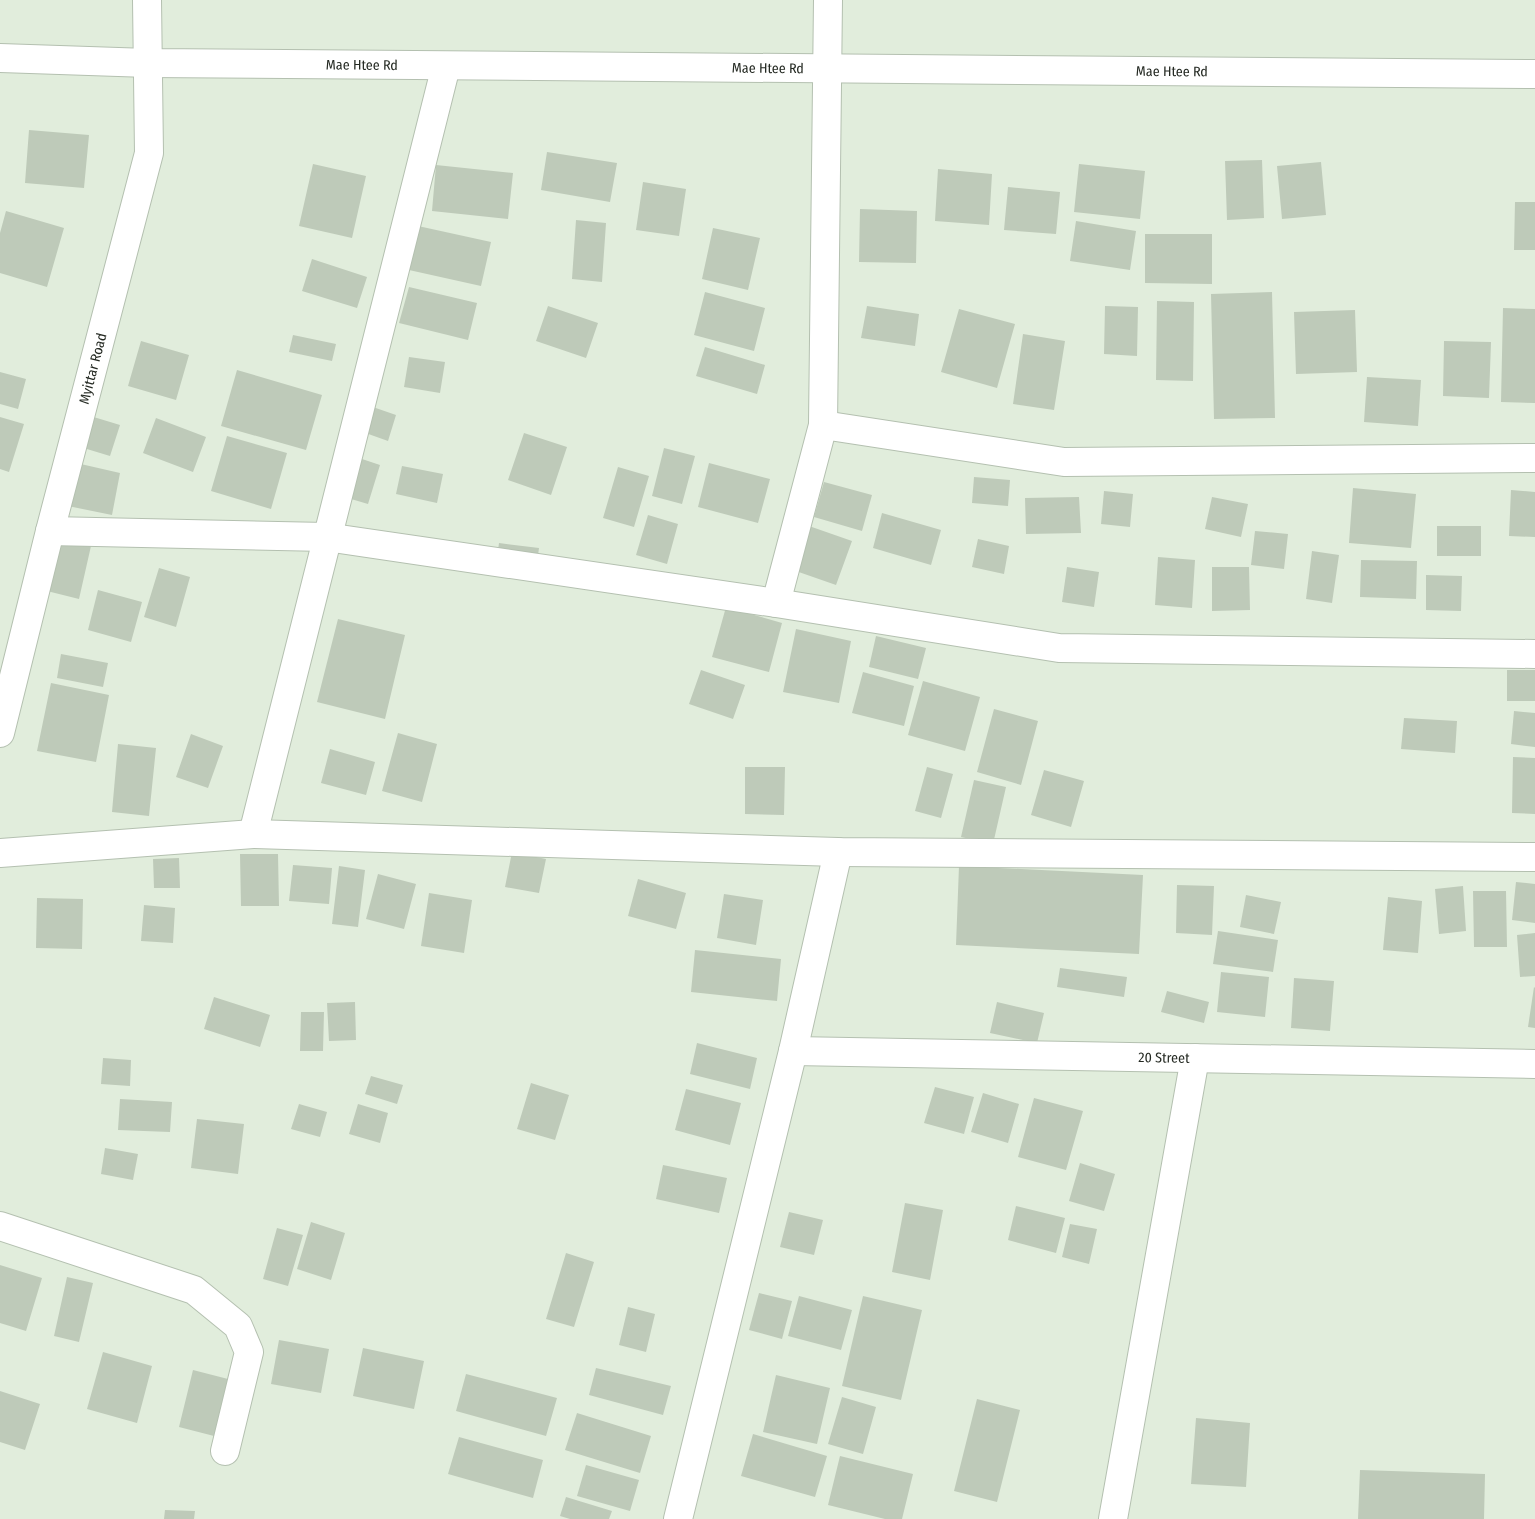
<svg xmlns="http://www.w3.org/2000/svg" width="1535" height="1519" viewBox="0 0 1535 1519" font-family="'Fira Sans Condensed',sans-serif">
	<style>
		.building { fill: #becab9 }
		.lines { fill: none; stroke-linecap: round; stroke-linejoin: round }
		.minor-casing { stroke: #b4c0b0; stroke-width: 30 }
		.tertiary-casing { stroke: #b4c0b0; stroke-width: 30 }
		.minor { stroke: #fff; stroke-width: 28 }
		.tertiary { stroke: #fff; stroke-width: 28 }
		.labels { text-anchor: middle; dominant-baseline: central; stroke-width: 4.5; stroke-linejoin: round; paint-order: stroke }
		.street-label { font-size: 14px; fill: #242922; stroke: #eefbe9 }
	</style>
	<rect width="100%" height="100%" fill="#e1eddc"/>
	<path class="building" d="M 29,130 L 89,135 L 84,188 L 25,183 Z
		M 547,152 L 617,163 L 610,202 L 541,190 Z
		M 1262,160 L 1264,218 L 1227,220 L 1225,161 Z
		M 1321,162 L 1326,215 L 1282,219 L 1277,166 Z
		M 313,164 L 366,176 L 352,238 L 299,226 Z
		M 1079,164 L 1145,171 L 1140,219 L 1074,212 Z
		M 436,165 L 513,173 L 508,219 L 432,211 Z
		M 938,169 L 992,174 L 989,225 L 935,221 Z
		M 643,182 L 686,189 L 679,236 L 636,230 Z
		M 1008,187 L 1060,192 L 1056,234 L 1004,230 Z
		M 1515,202 L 1535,202 L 1535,250 L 1514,250 Z
		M 860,209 L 917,211 L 916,263 L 859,262 Z
		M 6,211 L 64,228 L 47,287 L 0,273 L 0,233 Z
		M 576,220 L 606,223 L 602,282 L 572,279 Z
		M 1076,221 L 1136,231 L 1130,270 L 1070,261 Z
		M 418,226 L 491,242 L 481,286 L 409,270 Z
		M 713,228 L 760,238 L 748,290 L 702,279 Z
		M 1145,234 L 1212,234 L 1212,284 L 1145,283 Z
		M 312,259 L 367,277 L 357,308 L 302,291 Z
		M 409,287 L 477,303 L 468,340 L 399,323 Z
		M 705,292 L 765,308 L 754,351 L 694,335 Z
		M 1272,292 L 1275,418 L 1214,419 L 1211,294 Z
		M 1157,301 L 1194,302 L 1193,381 L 1156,380 Z
		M 548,306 L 598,323 L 586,358 L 536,341 Z
		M 867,306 L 919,314 L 915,346 L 861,338 Z
		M 1105,306 L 1138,307 L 1137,356 L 1104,354 Z
		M 1503,308 L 1535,309 L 1535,403 L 1501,402 Z
		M 959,309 L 1015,324 L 997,388 L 941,372 Z
		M 1355,310 L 1357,372 L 1296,374 L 1294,312 Z
		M 1023,334 L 1065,341 L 1054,410 L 1013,404 Z
		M 293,335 L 336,344 L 332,361 L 289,352 Z
		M 141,341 L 189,355 L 176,400 L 128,386 Z
		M 1444,341 L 1491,342 L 1489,398 L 1443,396 Z
		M 705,347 L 765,365 L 757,394 L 696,376 Z
		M 409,357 L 445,362 L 440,393 L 404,387 Z
		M 237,370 L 322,395 L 306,450 L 221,426 Z
		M 0,372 L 26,379 L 18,409 L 0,404 Z
		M 1367,377 L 1421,380 L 1418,426 L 1364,422 Z
		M 370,406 L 396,415 L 388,441 L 360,431 Z
		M 87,415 L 120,425 L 110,456 L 77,446 Z
		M 0,417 L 24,424 L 9,472 L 0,469 Z
		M 156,418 L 206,437 L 193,472 L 143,453 Z
		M 524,433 L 567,447 L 551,495 L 508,480 Z
		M 227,436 L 287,453 L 271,509 L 211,491 Z
		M 664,448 L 695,456 L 682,504 L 652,496 Z
		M 353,456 L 380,465 L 368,504 L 341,496 Z
		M 72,462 L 120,473 L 112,515 L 63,505 Z
		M 709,463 L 770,479 L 758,523 L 698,507 Z
		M 402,466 L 443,474 L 437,503 L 396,494 Z
		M 618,467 L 649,476 L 634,527 L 603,518 Z
		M 974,477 L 1010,480 L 1008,506 L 972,503 Z
		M 824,482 L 872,495 L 862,531 L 814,517 Z
		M 1353,488 L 1416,494 L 1411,548 L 1349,543 Z
		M 1511,490 L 1535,492 L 1535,537 L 1509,536 Z
		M 1104,491 L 1133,494 L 1130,527 L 1101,524 Z
		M 1079,497 L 1081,533 L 1026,534 L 1025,498 Z
		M 1212,497 L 1248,504 L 1241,537 L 1205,529 Z
		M 882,513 L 941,530 L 931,565 L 873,548 Z
		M 648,515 L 678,524 L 667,564 L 636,555 Z
		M 809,526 L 852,541 L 836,585 L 793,570 Z
		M 1437,526 L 1481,526 L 1481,556 L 1437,556 Z
		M 1255,531 L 1288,534 L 1284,569 L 1251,565 Z
		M 56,537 L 91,546 L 79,599 L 43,590 Z
		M 978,539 L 1009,546 L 1004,574 L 972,567 Z
		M 499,543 L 539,548 L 535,577 L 495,572 Z
		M 1312,551 L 1339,555 L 1332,603 L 1306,599 Z
		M 1158,557 L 1195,560 L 1192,608 L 1155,605 Z
		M 1361,560 L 1417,561 L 1416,599 L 1360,597 Z
		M 1067,567 L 1099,572 L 1094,607 L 1062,602 Z
		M 1212,567 L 1249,567 L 1250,610 L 1212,611 Z
		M 159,568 L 190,577 L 176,627 L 144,617 Z
		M 1426,575 L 1462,576 L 1461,611 L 1426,610 Z
		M 98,590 L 142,602 L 131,642 L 88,630 Z
		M 726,607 L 782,623 L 769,672 L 712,657 Z
		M 338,619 L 405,635 L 385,719 L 317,702 Z
		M 796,629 L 851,641 L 839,703 L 783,692 Z
		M 876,636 L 926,648 L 918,679 L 869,667 Z
		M 61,654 L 108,663 L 103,687 L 57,678 Z
		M 701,670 L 745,685 L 733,719 L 689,704 Z
		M 1507,670 L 1535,670 L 1535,701 L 1507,701 Z
		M 863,672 L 914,686 L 904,726 L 852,713 Z
		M 923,681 L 980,697 L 965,751 L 908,735 Z
		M 51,683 L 109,695 L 96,762 L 37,751 Z
		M 994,709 L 1038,721 L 1021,785 L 977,772 Z
		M 1514,711 L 1535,713 L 1535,747 L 1511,744 Z
		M 1404,718 L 1457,721 L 1455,753 L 1401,749 Z
		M 398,733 L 437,744 L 422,802 L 382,791 Z
		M 191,734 L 223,746 L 208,788 L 176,777 Z
		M 118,744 L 156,748 L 149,816 L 112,812 Z
		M 330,749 L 375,762 L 366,795 L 321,783 Z
		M 1513,757 L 1535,758 L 1535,814 L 1512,813 Z
		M 745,767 L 785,767 L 784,815 L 745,814 Z
		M 927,767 L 953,774 L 941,818 L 915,811 Z
		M 1044,770 L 1084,781 L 1071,827 L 1031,815 Z
		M 974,780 L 1006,787 L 993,844 L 961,837 Z
		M 512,852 L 546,859 L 539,893 L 505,887 Z
		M 240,854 L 278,854 L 279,906 L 241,906 Z
		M 179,858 L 180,888 L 154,888 L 153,859 Z
		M 293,865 L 332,868 L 329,904 L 289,901 Z
		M 339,866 L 365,870 L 358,927 L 332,924 Z
		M 959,866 L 1143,875 L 1139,954 L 956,945 Z
		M 378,874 L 416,884 L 404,929 L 366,919 Z
		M 638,879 L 686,893 L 676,929 L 628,916 Z
		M 1516,882 L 1535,884 L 1535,923 L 1512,920 Z
		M 1177,885 L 1214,886 L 1212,935 L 1176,933 Z
		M 1463,886 L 1466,931 L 1439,934 L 1435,889 Z
		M 1473,891 L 1506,891 L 1507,947 L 1474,947 Z
		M 429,893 L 472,900 L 464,953 L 421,946 Z
		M 724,894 L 763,900 L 756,945 L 717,938 Z
		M 1246,895 L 1281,902 L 1274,934 L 1240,927 Z
		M 1388,897 L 1422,901 L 1418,953 L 1383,950 Z
		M 37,898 L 83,899 L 82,949 L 36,948 Z
		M 144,905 L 175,908 L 173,943 L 141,941 Z
		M 1218,931 L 1278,940 L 1273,972 L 1213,964 Z
		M 1535,933 L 1535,976 L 1520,977 L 1517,935 Z
		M 695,950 L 781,959 L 777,1001 L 691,992 Z
		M 1060,968 L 1127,977 L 1124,997 L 1057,987 Z
		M 1221,972 L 1269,977 L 1265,1017 L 1217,1012 Z
		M 1294,978 L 1334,981 L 1330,1031 L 1291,1028 Z
		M 1534,987 L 1535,988 L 1535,1028 L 1528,1027 Z
		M 1167,991 L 1209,1002 L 1204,1023 L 1161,1012 Z
		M 214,997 L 270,1015 L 260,1047 L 204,1029 Z
		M 355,1002 L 356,1040 L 329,1041 L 327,1003 Z
		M 997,1002 L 1044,1013 L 1037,1043 L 990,1033 Z
		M 301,1012 L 324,1012 L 323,1051 L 300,1051 Z
		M 697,1043 L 757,1058 L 750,1089 L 690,1074 Z
		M 103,1058 L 131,1060 L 130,1086 L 101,1084 Z
		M 371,1076 L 403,1085 L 397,1104 L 365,1094 Z
		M 531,1083 L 569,1095 L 555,1140 L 517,1129 Z
		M 935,1087 L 974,1097 L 964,1134 L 924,1123 Z
		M 686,1089 L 741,1103 L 730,1145 L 675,1130 Z
		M 983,1093 L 1019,1104 L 1008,1143 L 971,1132 Z
		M 1034,1098 L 1083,1111 L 1066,1170 L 1018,1157 Z
		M 120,1099 L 172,1102 L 170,1132 L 118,1130 Z
		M 299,1104 L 327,1112 L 320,1137 L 291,1129 Z
		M 358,1104 L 388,1113 L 380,1143 L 349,1134 Z
		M 197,1119 L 244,1124 L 238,1174 L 191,1168 Z
		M 105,1148 L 138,1154 L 133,1180 L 101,1174 Z
		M 1080,1163 L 1115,1174 L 1104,1211 L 1069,1201 Z
		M 663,1165 L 727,1178 L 719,1213 L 656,1199 Z
		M 905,1203 L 943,1210 L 930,1280 L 892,1272 Z
		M 1016,1206 L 1065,1218 L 1056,1253 L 1008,1240 Z
		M 789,1212 L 823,1220 L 814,1255 L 780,1247 Z
		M 311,1222 L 345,1233 L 331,1280 L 297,1269 Z
		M 1070,1224 L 1097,1229 L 1089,1264 L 1062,1257 Z
		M 277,1228 L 303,1235 L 288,1286 L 263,1279 Z
		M 566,1253 L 594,1262 L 574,1327 L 546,1319 Z
		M 0,1265 L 42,1278 L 26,1331 L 0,1323 Z
		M 67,1277 L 93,1283 L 79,1342 L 54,1336 Z
		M 759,1293 L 792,1301 L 782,1339 L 749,1330 Z
		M 799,1296 L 852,1310 L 841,1350 L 788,1336 Z
		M 863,1296 L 922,1310 L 901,1400 L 842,1386 Z
		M 628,1307 L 655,1314 L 646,1352 L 619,1345 Z
		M 279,1340 L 329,1349 L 321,1393 L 271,1384 Z
		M 363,1348 L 424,1361 L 414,1409 L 353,1396 Z
		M 103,1352 L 152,1366 L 137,1423 L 87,1409 Z
		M 596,1368 L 671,1386 L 663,1415 L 589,1395 Z
		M 193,1370 L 228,1379 L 214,1436 L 179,1427 Z
		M 466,1374 L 557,1398 L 546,1436 L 456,1411 Z
		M 776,1375 L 830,1388 L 817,1444 L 763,1432 Z
		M 0,1391 L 40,1404 L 25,1450 L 0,1442 Z
		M 842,1397 L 876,1407 L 863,1454 L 828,1444 Z
		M 977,1399 L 1020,1410 L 997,1502 L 954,1491 Z
		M 577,1413 L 651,1436 L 640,1473 L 565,1450 Z
		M 1196,1418 L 1250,1423 L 1246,1487 L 1191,1484 Z
		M 753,1434 L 827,1456 L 815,1497 L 741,1476 Z
		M 459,1437 L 543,1460 L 533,1498 L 448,1474 Z
		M 840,1456 L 913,1474 L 902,1519 L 885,1519 L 828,1505 Z
		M 586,1465 L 639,1480 L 630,1511 L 577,1496 Z
		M 1360,1470 L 1485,1474 L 1484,1519 L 1358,1519 Z
		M 566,1497 L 612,1511 L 609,1519 L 570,1519 L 560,1516 Z
		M 165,1510 L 195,1511 L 194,1519 L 164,1519 Z"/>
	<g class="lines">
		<defs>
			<g id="minor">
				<path d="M 823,425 L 1064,462 L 1535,458"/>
				<path d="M 50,531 L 326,537 L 776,603 L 1059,648 L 1535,654"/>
				<path d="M 776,603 L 823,425 L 828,0"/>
				<path id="s1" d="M 0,733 L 50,531 L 149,153 L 147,0"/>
				<path d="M 253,834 L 446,66"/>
				<path d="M 0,853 L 253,834 L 838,852 L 1535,857"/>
				<path id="s2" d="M 793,1051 L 1535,1064"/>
				<path d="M 0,1226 L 194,1290 L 238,1326 L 249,1352 L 225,1451"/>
				<path d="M 678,1519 L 793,1051 L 838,852"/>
				<path d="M 1113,1519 L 1195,1058"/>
			</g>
			<g id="tertiary">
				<path id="s3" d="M 0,58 L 148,63 L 1535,74"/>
			</g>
		</defs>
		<use href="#minor" class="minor-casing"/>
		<use href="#tertiary" class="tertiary-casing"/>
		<use href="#minor" class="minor"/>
		<use href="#tertiary" class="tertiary"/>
	</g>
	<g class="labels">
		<g class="street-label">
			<text stroke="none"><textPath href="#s3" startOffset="362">Mae Htee Rd</textPath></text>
			<text stroke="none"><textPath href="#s3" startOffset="768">Mae Htee Rd</textPath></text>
			<text stroke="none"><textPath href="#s3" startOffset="1172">Mae Htee Rd</textPath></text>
			<text stroke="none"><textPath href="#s1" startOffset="376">Myittar Road</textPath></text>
			<text stroke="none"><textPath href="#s2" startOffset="371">20 Street</textPath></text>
		</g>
	</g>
</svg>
